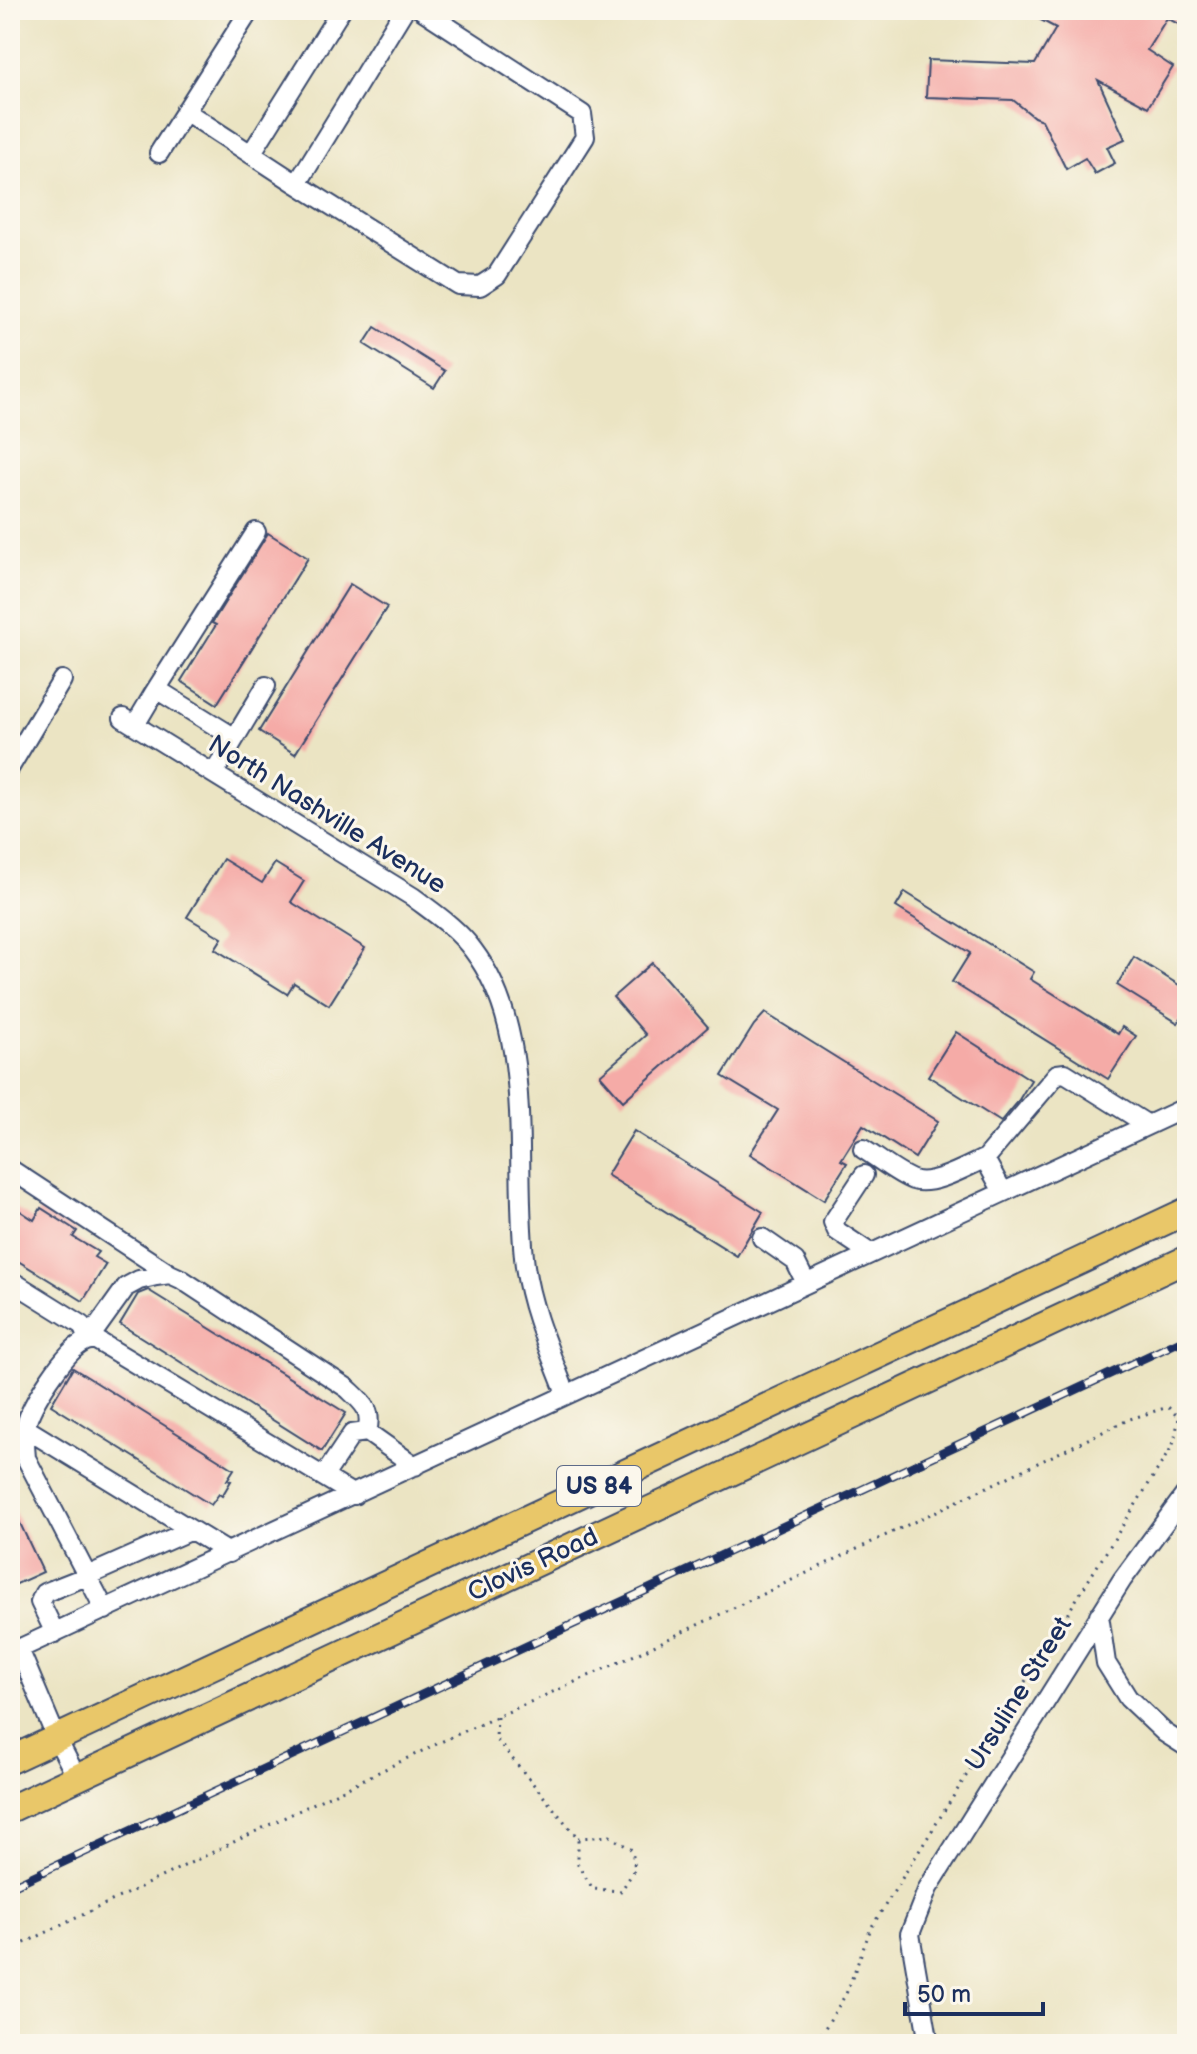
<svg xmlns="http://www.w3.org/2000/svg" width="1197" height="2054" viewBox="0 0 1197 2054" font-family="'Balsamiq Sans',sans-serif">
	<style>
		.building { fill: #f5aba7 }
		.lines { fill: none; stroke-linecap: round; stroke-linejoin: round }
		.minor-casing { stroke: #3a4a6d; stroke-width: 22 }
		.highway-casing { stroke: #3a4a6d; stroke-width: 30 }
		.path { stroke: #3a4a6d; stroke-width: 3; stroke-dasharray: 2 6; stroke-linecap: butt }
		.minor { stroke: #fff; stroke-width: 18 }
		.highway { stroke: #e9c769; stroke-width: 26 }
		.rail-casing { stroke: #1b2f5e; stroke-width: 9 }
		.rail { stroke: #fbf7ec; stroke-width: 6; stroke-dasharray: 18; stroke-linecap: butt }
		.labels { text-anchor: middle; dominant-baseline: central; stroke-width: 6; stroke-linejoin: round; paint-order: stroke }
		.shield { fill: #fbf7ec; stroke: #5e6b89; stroke-width: 2 }
		.shield-label { font-size: 24px; font-weight: bold; fill: #1b2f5e }
		.street-label { font-size: 26px; fill: #1b2f5e; stroke: #fbf7ec }
	</style>
	<rect width="100%" height="100%" fill="#fbf7ec"/>
	<filter id="ink" filterUnits="userSpaceOnUse"><feTurbulence type="fractalNoise" baseFrequency=".0125" numOctaves="2"/><feDisplacementMap in="SourceGraphic" scale="16" xChannelSelector="R" yChannelSelector="G"/><feConvolveMatrix kernelMatrix="1 2 1 2 8 2 1 2 1" color-interpolation-filters="sRGB"/></filter>
	<filter id="wash" filterUnits="userSpaceOnUse"><feTurbulence type="fractalNoise" baseFrequency=".006" numOctaves="4" result="noise"/><feDisplacementMap in="SourceGraphic" scale="32" xChannelSelector="R" yChannelSelector="G"/><feGaussianBlur stdDeviation="1.8" result="paint"/><feColorMatrix in="noise" values="0 0 0 0 0 0 0 0 0 0 0 0 0 0 0 0 0 1.4 0 .05"/><feComposite in="paint" operator="in"/></filter>
	<g filter="url(#wash)">
		<rect width="100%" height="100%" fill="#ebe4c3"/>
		<g id="blocks">
			<path class="building" d="M 1022,10 L 1187,10 L 1187,19 L 1182,26 L 1167,18 L 1147,50 L 1173,67 L 1148,107 L 1098,80 L 1125,139 L 1107,147 L 1115,163 L 1095,174 L 1085,158 L 1066,169 L 1042,120 L 1034,117 L 1013,100 L 926,97 L 928,60 L 1035,64 L 1056,28 Z
				M 375,327 L 445,371 L 434,388 L 364,344 Z
				M 268,533 L 308,558 L 217,704 L 181,681 L 216,625 L 212,623 Z
				M 350,584 L 387,607 L 295,754 L 259,731 Z
				M 223,859 L 262,883 L 275,863 L 304,881 L 291,902 L 365,948 L 329,1005 L 294,983 L 287,994 L 215,949 L 222,938 L 187,917 Z
				M 905,892 L 1034,972 L 1030,979 L 1118,1034 L 1122,1027 L 1136,1036 L 1108,1079 L 952,982 L 970,953 L 896,907 Z
				M 1134,957 L 1187,990 L 1187,1008 L 1178,1023 L 1117,985 Z
				M 652,963 L 708,1027 L 623,1101 L 600,1075 L 646,1035 L 613,997 Z
				M 765,1013 L 938,1121 L 915,1158 L 863,1125 L 841,1160 L 847,1163 L 824,1200 L 750,1154 L 778,1110 L 722,1076 L 754,1025 Z
				M 956,1032 L 1031,1080 L 1017,1103 L 1001,1122 L 928,1076 Z
				M 634,1131 L 763,1212 L 737,1256 L 607,1175 Z
				M 10,1204 L 34,1220 L 41,1208 L 77,1231 L 73,1237 L 98,1252 L 94,1257 L 106,1264 L 83,1301 L 10,1256 Z
				M 148,1290 L 346,1413 L 322,1451 L 120,1324 L 138,1294 Z
				M 73,1368 L 234,1469 L 227,1480 L 231,1481 L 222,1496 L 219,1494 L 211,1505 L 51,1405 Z
				M 10,1502 L 43,1572 L 10,1587 Z"/>
		</g>
	</g>
	<g filter="url(#ink)">
		<use href="#blocks" fill-opacity="0" stroke="#3a4a6d" stroke-width="2"/>
		<g class="lines">
			<defs>
				<path id="minor" d="M 185,111 L 297,184 L 404,10
					M 159,153 L 250,10
					M 251,154 L 341,10
					M 297,184 L 458,285 L 480,286 L 497,275 L 585,137 L 582,114 L 422,10
					M 154,693 L 256,532
					M 123,718 L 413,897 C 434,913 457,928 473,950 C 538,1036 512,1165 525,1266 C 531,1310 550,1352 566,1394
					M 135,725 L 154,693 L 161,692 L 235,738
					M 10,767 L 62,680
					M 214,773 L 266,686
					M 863,1149 C 878,1158 897,1174 913,1180 C 932,1187 968,1166 986,1158
					M 10,1169 L 170,1274
					M 864,1175 L 833,1222 L 837,1231 L 870,1253
					M 1003,1192 L 986,1161 L 986,1158 L 1057,1074 L 1065,1073 L 1148,1125
					M 762,1238 L 795,1261 L 806,1283
					M 10,1280 L 82,1325 L 88,1340
					M 88,1340 L 126,1287 L 139,1280 L 156,1276 L 170,1274 L 181,1279 L 347,1388 C 363,1403 373,1409 367,1432
					M 25,1428 L 229,1553
					M 324,1476 L 352,1434 L 367,1432 L 415,1466
					M 105,1610 L 26,1458 C 25,1448 24,1436 26,1426 C 30,1405 65,1351 84,1342 C 89,1339 90,1340 96,1340 L 354,1495
					M 1099,1615 L 1106,1663 L 1128,1698 L 1165,1733 L 1187,1747
					M 55,1633 L 40,1602 L 44,1593 L 87,1576 L 191,1530
					M 19,1649 L 56,1737 L 77,1778
					M 10,1653 L 1187,1107
					M 929,2044 L 910,1934 L 928,1888 L 1122,1580 L 1187,1492"/>
				<path id="highway" d="M 10,1760 L 1187,1211
					M 10,1809 L 1187,1259"/>
			</defs>
			<use href="#minor" class="minor-casing"/>
			<use href="#highway" class="highway-casing"/>
			<path class="path" d="M 497,1717 L 496,1739 L 578,1838 L 578,1865 L 593,1889 L 621,1891 L 635,1869 L 632,1850 L 610,1836 L 578,1838
				M 10,1950 L 445,1740 L 622,1661 L 1130,1419 L 1168,1407 L 1179,1418 L 1173,1445 L 871,1928 L 846,1994 L 815,2044"/>
			<use href="#minor" class="minor"/>
			<use href="#highway" class="highway"/>
			<defs>
				<path id="rail" d="M 10,1887 L 1187,1338"/>
			</defs>
			<use href="#rail" class="rail-casing"/>
			<use href="#rail" class="rail"/>
		</g>
	</g>
	<g class="labels">
		<rect class="shield" x="557" y="1466" width="84" height="40" rx="6"/>
		<g class="shield-label">
			<text x="599" y="1486">US 84</text>
		</g>
		<g class="street-label">
			<text transform="translate(327 815) rotate(32)">North Nashville Avenue</text>
			<text transform="translate(533 1565) rotate(-25)">Clovis Road</text>
			<text transform="translate(1019 1694) rotate(-58)">Ursuline Street</text>
		</g>
	</g>
	<rect width="1197" height="2054" fill="none" stroke="#fbf7ec" stroke-width="40"/>
	<path d="M905 2002v12h138v-12" fill="none" stroke="#1b2f5e" stroke-width="4"/>
	<text x="917" y="2002" font-size="24" fill="#1b2f5e" stroke="#fbf7ec" stroke-width="6" paint-order="stroke">50 m</text>
</svg>
